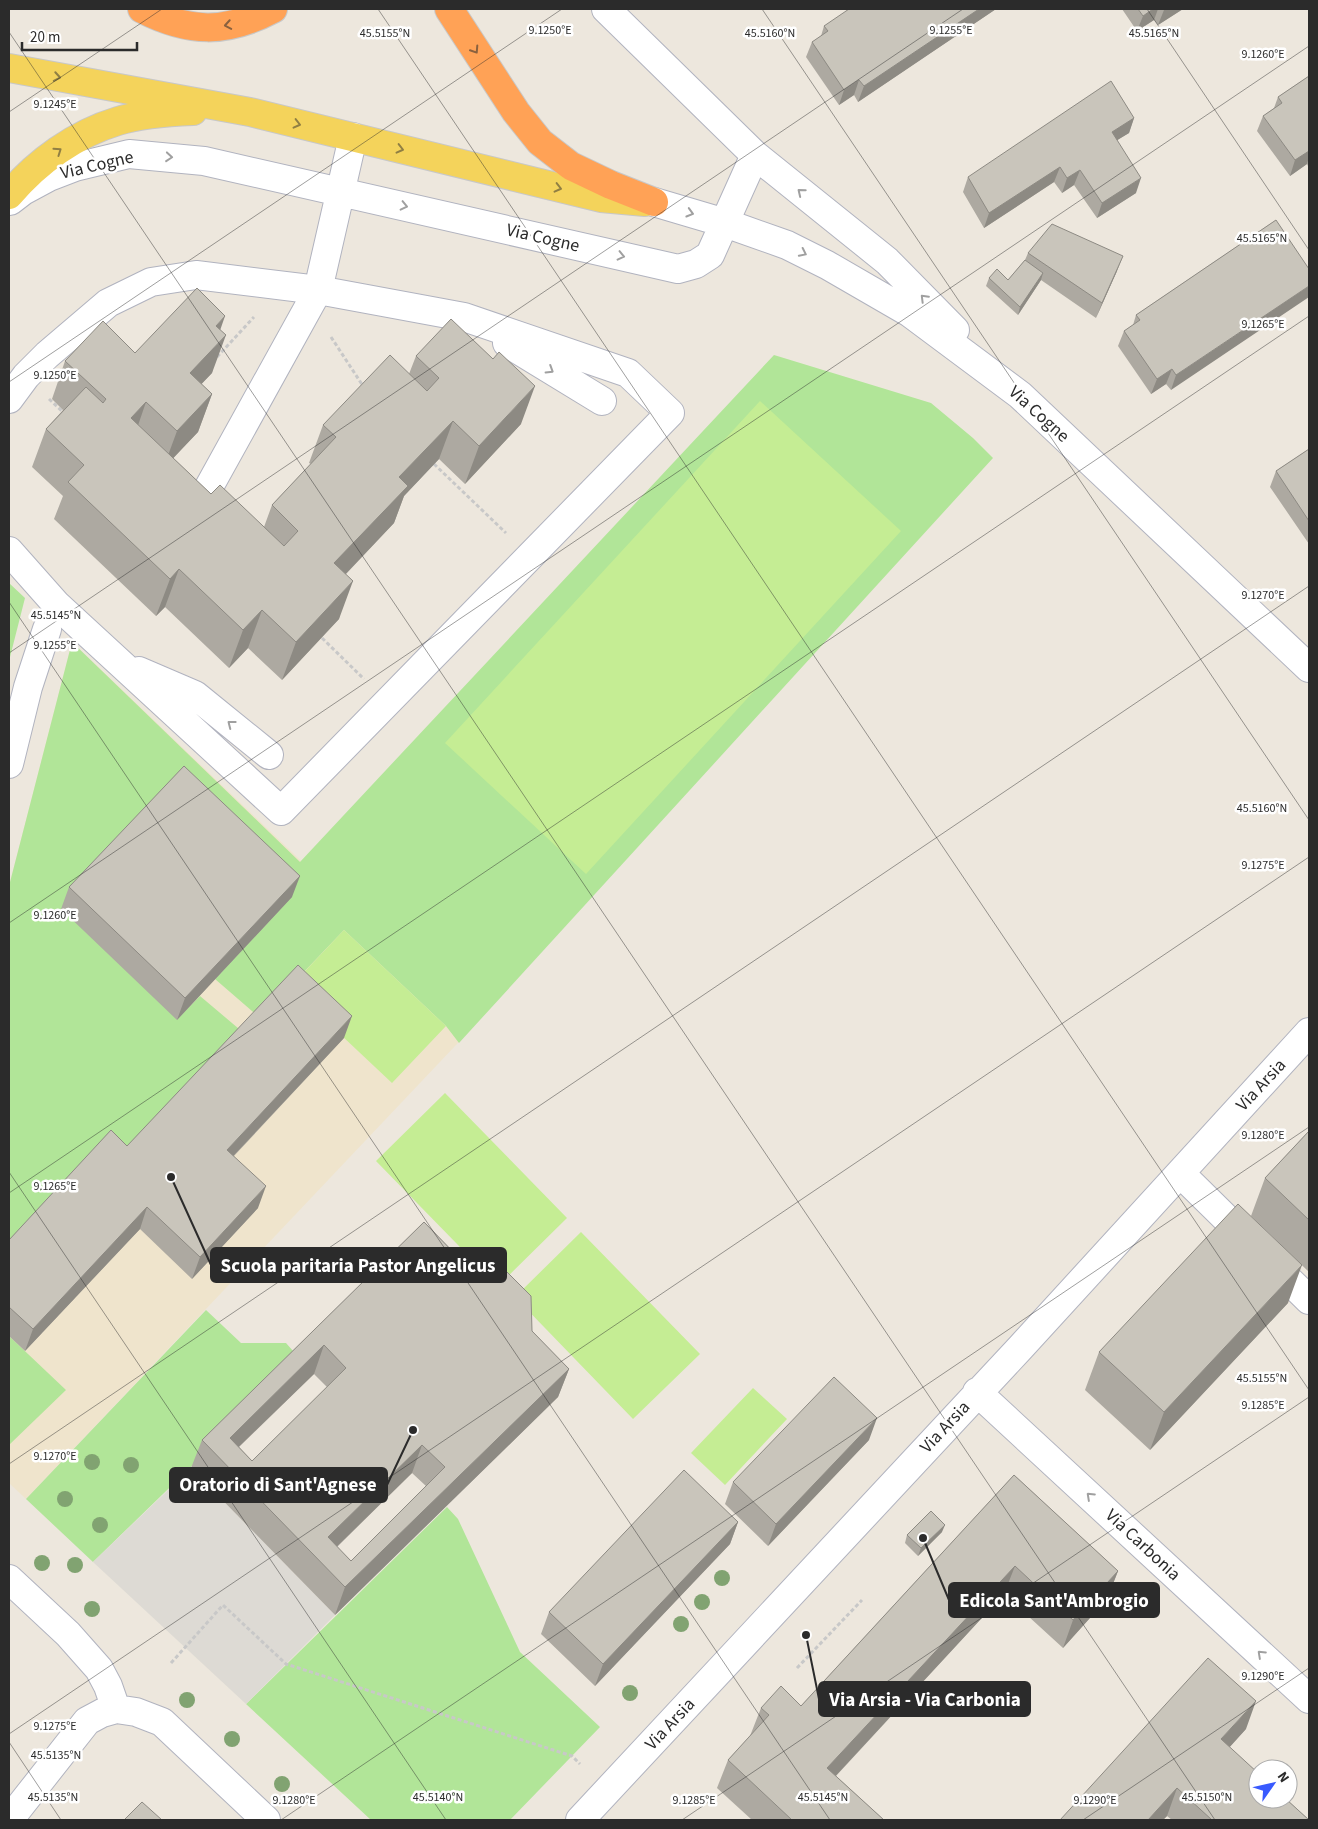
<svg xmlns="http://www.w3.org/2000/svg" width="1318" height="1829" viewBox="0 0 1318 1829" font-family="'Source Sans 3',sans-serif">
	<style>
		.education { fill: #efe4cc }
		.green { fill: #b1e598 }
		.pitch { fill: #c5ed94 }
		.plaza { fill: #dddad4 }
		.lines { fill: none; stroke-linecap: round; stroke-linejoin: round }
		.minor-casing { stroke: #b1b3bf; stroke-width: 30 }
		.major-casing { stroke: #c8c8c8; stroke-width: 30 }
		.highway-casing { stroke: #c8c8c8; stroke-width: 30 }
		.path { stroke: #c8c8c8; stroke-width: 3; stroke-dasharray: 4 2.5; stroke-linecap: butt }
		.minor { stroke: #fff; stroke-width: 28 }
		.major { stroke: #f4d35b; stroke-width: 28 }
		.highway { stroke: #ffa256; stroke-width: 28 }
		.tree { fill: #81a371 }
		.wall { fill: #ada9a1; fill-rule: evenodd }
		.shaded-wall { fill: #8d8a83 }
		.building { fill: #c9c5bb; stroke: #8d8a83; fill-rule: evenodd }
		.oneway { stroke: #8a613e }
		.oneway2 { stroke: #907f43 }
		.oneway3 { stroke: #a0a0a0 }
		.ticks { fill: none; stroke: #2b2b2b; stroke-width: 1; stroke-opacity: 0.45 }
		.labels { text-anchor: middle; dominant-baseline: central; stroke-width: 5; stroke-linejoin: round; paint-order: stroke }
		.street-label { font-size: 18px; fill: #2b2b2b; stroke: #fff }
		.ticks-label { font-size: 12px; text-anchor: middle; fill: #2b2b2b; stroke: #fff; stroke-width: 5; stroke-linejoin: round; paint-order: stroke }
		.leader { fill: none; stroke: #2b2b2b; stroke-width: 2 }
		.callout-dot { fill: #2b2b2b; stroke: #fff; stroke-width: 2 }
		.callout { fill: #2b2b2b; stroke: #2b2b2b; stroke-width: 2 }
		.callout-label { font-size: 19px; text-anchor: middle; font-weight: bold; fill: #fff }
	</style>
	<rect width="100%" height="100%" fill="#ede7dd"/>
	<path class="education" d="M 72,642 L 474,1026 L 26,1499 L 9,1483 L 9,886 Z"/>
	<path class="green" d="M 774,355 L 931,403 L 973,438 L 993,458 L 459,1043 L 446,1026 L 344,930 L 260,1018 L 215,979 L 292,897 L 177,1019 L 200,996 L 245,1034 L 119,1168 L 9,1253 L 9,886 L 72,642 L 300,862 Z
		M 9,583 L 25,598 L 9,661 Z
		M 206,1310 L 241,1343 L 286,1343 L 301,1360 L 93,1562 L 26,1499 Z
		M 9,1336 L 66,1390 L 9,1445 Z
		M 447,1507 L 458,1519 L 520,1652 L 600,1727 L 510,1820 L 371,1820 L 246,1704 Z"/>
	<path class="pitch" d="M 760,401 L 901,531 L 586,874 L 445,743 Z
		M 344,930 L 446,1026 L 392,1083 L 290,987 Z
		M 445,1093 L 567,1218 L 498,1286 L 376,1161 Z
		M 581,1232 L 700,1354 L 633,1419 L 515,1297 Z
		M 753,1388 L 787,1419 L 725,1485 L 691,1453 Z"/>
	<path class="plaza" d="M 191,1468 L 335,1615 L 246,1704 L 93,1562 Z"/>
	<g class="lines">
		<defs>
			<path id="minor" d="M 606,9 L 755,155 L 887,261 L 955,330
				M 10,201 L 23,191 L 49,177 L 75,167 L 129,154 L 204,161 L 678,269 L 696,264 L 710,255 L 755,155
				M 654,202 L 725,223 L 787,245 L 827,265 L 910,313 L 1020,395 L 1309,668
				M 507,343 L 602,401
				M 9,399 L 26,376 L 47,355 L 108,303 L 151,282 L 196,275 L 318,290 L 464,317 L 628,373 L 670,413 L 281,811 L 56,604 L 9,551
				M 204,496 L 318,290 L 353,137
				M 139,671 L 195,695 L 269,755
				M 9,764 L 28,687 L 47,629
				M 1180,1173 L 1309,1300
				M 977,1392 L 1309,1699
				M 9,1579 L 68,1634 L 99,1669 L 108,1686 L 116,1709
				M 9,1820 L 87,1721 L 102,1713 L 116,1709 L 136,1712 L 162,1722 L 266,1820
				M 580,1820 L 1021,1347 L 1309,1032"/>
			<path id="major" d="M 9,68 L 250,112 L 601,198 L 645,202
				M 9,195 C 37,162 75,134 118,121 C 141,114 169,112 193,111"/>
			<path id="highway" d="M 142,9 C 189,33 226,34 273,9
				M 449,9 L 516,112 L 540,142 L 571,166 L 611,185 L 654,202"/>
		</defs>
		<use href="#minor" class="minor-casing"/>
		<use href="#major" class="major-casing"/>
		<use href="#highway" class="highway-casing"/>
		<path class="path" d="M 331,337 L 363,386
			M 217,357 L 254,317
			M 49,399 L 65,414
			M 434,464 L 506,533
			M 322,638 L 364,679
			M 171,1663 L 223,1605 L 286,1664 L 572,1756 L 580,1764
			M 797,1668 L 862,1600"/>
		<use href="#minor" class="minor"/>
		<use href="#major" class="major"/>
		<use href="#highway" class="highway"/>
	</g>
	<g class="tree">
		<circle cx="92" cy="1462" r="8"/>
		<circle cx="131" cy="1465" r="8"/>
		<circle cx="65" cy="1499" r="8"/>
		<circle cx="100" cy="1525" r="8"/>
		<circle cx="42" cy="1563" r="8"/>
		<circle cx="75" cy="1565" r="8"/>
		<circle cx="722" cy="1578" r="8"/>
		<circle cx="702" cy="1602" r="8"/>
		<circle cx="92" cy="1609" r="8"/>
		<circle cx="681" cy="1624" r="8"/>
		<circle cx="630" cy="1693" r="8"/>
		<circle cx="187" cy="1700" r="8"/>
		<circle cx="232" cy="1739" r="8"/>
		<circle cx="282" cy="1784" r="8"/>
	</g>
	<path class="wall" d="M 996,9 L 858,102 L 854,95 L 839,105 L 806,57 L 812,42 L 821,36 L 824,26 Z
		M 1122,9 L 1183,9 L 1158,25 L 1154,20 L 1137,31 Z
		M 1309,76 L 1309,168 L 1307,164 L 1290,176 L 1257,131 L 1263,116 L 1274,108 L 1278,97 Z
		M 1134,118 L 1129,133 L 1117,140 L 1136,193 L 1097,218 L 1074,185 L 1062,193 L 1054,182 L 984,228 L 963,192 L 968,177 Z
		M 1276,220 L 1171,390 L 1166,384 L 1151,394 L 1118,346 L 1124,331 L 1133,325 L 1136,315 Z
		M 1028,253 L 1117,271 L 1096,318 L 1041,280 L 1018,315 L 986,286 L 989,278 L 1008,280 L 1025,260 Z
		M 220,330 L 212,373 L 201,384 L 212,394 L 198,432 L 173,458 L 211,494 L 264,527 L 272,505 L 311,464 L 309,463 L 323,425 L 409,374 L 416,356 L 521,424 L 465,484 L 439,459 L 404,496 L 394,523 L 346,574 L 339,619 L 282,680 L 248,648 L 229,668 L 165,607 L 156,616 L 54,519 L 63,496 L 32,467 L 46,429 L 63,410 L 52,399 L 65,361 L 135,353 Z
		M 1309,449 L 1309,544 L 1270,487 L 1276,471 Z
		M 69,887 L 292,897 L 177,1020 L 61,909 Z
		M 344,1038 L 234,1156 L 258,1208 L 192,1279 L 140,1229 L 25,1351 L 9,1336 L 9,1240 L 127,1146 Z
		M 1309,1131 L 1309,1272 L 1251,1216 L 1265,1178 Z
		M 424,1222 L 569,1369 L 558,1397 L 335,1615 L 191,1468 L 202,1440 ZM 314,1374 L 327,1387 L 252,1461 L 239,1447 ZM 412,1473 L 426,1486 L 351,1561 L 337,1547 Z
		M 1288,1303 L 1150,1450 L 1085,1390 L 1099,1352 Z
		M 869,1440 L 768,1546 L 725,1504 L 733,1482 Z
		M 1014,1475 L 1118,1571 L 1107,1599 L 1063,1648 L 1004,1594 L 836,1776 L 884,1820 L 752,1820 L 717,1788 L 728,1760 L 750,1736 L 761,1708 L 801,1706 Z
		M 738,1522 L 730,1544 L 595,1686 L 541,1634 L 549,1612 Z
		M 942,1532 L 918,1556 L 905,1543 L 907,1535 Z
		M 1246,1729 L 1229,1747 L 1309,1820 L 1172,1820 L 1167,1816 L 1163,1820 L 1060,1820 Z"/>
	<path class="shaded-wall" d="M 979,9 L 996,9 L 858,102 L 864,86 Z
		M 1153,9 L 1158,9 L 1154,20 L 1137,31 L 1143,16 Z
		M 1166,9 L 1183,9 L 1158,25 L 1164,10 Z
		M 859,80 L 854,95 L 839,105 L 844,90 Z
		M 1134,118 L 1129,133 L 1106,147 L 1112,132 Z
		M 1309,151 L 1309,157 L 1307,164 L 1290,176 L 1295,160 Z
		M 1060,167 L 1054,182 L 984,228 L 989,213 Z
		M 1080,170 L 1074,185 L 1062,193 L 1067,178 Z
		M 1141,178 L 1136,193 L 1097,218 L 1102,203 Z
		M 1123,256 L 1117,271 L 1096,318 L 1102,303 Z
		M 1043,273 L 1041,280 L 1018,315 L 1020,307 Z
		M 1309,286 L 1309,297 L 1171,390 L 1176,375 Z
		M 225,316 L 214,348 L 226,335 L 212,373 L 176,411 L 190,373 L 216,326 Z
		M 1172,369 L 1166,384 L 1151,394 L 1157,379 Z
		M 535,386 L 521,424 L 465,484 L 479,446 Z
		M 212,394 L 198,432 L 163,469 L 177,431 Z
		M 146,402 L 133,440 L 131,418 Z
		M 453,421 L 439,459 L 404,496 L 394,523 L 320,601 L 334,563 L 399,477 Z
		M 179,569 L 165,607 L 156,616 L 170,579 Z
		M 353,581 L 339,619 L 282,680 L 296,642 Z
		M 262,610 L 248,648 L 229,668 L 243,630 Z
		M 300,876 L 292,897 L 177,1020 L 185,998 Z
		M 352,1016 L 344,1038 L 219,1171 L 227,1150 Z
		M 266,1186 L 258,1208 L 192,1279 L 200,1257 Z
		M 147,1207 L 140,1229 L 25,1351 L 33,1329 Z
		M 1302,1265 L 1288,1303 L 1150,1450 L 1164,1412 Z
		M 324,1345 L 314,1374 L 223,1462 L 230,1438 Z
		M 569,1369 L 558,1397 L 335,1615 L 345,1587 Z
		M 877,1418 L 869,1440 L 768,1546 L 776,1524 Z
		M 422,1445 L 412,1473 L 321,1562 L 328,1537 Z
		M 738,1522 L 730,1544 L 595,1686 L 603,1664 Z
		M 945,1525 L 942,1532 L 918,1556 L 921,1548 Z
		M 1015,1566 L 1004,1594 L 817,1796 L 827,1768 Z
		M 1118,1571 L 1107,1599 L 1063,1648 L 1073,1620 Z
		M 1256,1701 L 1246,1729 L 1211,1768 L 1221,1739 Z
		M 1177,1788 L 1167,1816 L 1163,1820 L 1148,1820 Z"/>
	<path class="building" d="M 849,9 L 979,9 L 864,86 L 859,80 L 844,90 L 812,42 L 828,31 L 824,26 Z
		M 1138,9 L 1153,9 L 1143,16 Z
		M 1309,76 L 1309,151 L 1295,160 L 1263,116 L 1282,103 L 1278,97 Z
		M 1111,81 L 1134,118 L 1112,132 L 1141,178 L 1102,203 L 1080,170 L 1067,178 L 1060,167 L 989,213 L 968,177 Z
		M 1276,220 L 1309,269 L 1309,286 L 1176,375 L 1172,369 L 1157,379 L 1124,331 L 1140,320 L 1136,315 Z
		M 1052,224 L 1123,256 L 1102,303 L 1028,253 Z
		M 1025,260 L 1043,273 L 1020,307 L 989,278 L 997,269 L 1008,280 Z
		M 197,288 L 225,316 L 216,326 L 226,335 L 190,373 L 212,394 L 177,431 L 146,402 L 131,418 L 211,494 L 220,485 L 284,546 L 298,531 L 272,505 L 336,437 L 323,425 L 390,355 L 427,391 L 439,378 L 416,356 L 451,319 L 493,359 L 499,352 L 535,386 L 479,446 L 453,421 L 399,477 L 408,486 L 334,563 L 353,581 L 296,642 L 262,610 L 243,630 L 179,569 L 170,579 L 68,482 L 84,465 L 46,429 L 86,387 L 103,403 L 106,399 L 65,361 L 103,321 L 135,353 Z
		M 1309,449 L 1309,521 L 1276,471 Z
		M 184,766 L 300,876 L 185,998 L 69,887 Z
		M 298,965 L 352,1016 L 227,1150 L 266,1186 L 200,1257 L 147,1207 L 33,1329 L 9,1307 L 9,1240 L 111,1130 L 127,1146 Z
		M 1309,1131 L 1309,1220 L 1265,1178 Z
		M 1238,1204 L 1302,1265 L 1164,1412 L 1099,1352 Z
		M 424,1222 L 461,1260 L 493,1258 L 531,1296 L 532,1331 L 569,1369 L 345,1587 L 202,1440 ZM 324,1345 L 346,1368 L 252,1461 L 230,1438 ZM 422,1445 L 445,1467 L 351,1561 L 328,1537 Z
		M 834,1377 L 877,1418 L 776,1524 L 733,1482 Z
		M 684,1470 L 738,1522 L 603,1664 L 549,1612 Z
		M 1014,1475 L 1118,1571 L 1073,1620 L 1015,1566 L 827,1768 L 884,1820 L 792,1820 L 728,1760 L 769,1715 L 761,1708 L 781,1686 L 801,1706 Z
		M 931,1511 L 945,1525 L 921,1548 L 907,1535 Z
		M 1208,1658 L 1256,1701 L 1221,1739 L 1258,1773 L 1258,1799 L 1286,1799 L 1309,1820 L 1212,1820 L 1177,1788 L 1148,1820 L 1060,1820 Z
		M 142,1802 L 162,1820 L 124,1820 Z"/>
	<defs><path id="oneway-chevron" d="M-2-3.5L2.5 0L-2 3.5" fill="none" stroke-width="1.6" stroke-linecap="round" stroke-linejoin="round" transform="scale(1.25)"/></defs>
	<g class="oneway">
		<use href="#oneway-chevron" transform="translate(228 25) rotate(170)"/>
		<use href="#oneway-chevron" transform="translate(475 50) rotate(57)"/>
	</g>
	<g class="oneway2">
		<use href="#oneway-chevron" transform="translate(57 77) rotate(10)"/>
		<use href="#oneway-chevron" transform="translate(297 124) rotate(14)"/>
		<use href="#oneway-chevron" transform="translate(400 149) rotate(14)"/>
		<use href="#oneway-chevron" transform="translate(58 151) rotate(-35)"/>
		<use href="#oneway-chevron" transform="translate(558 188) rotate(14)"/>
	</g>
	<g class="oneway3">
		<use href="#oneway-chevron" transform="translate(169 157) rotate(5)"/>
		<use href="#oneway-chevron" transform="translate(801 192) rotate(-141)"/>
		<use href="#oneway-chevron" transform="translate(404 206) rotate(13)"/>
		<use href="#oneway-chevron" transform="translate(690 213) rotate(16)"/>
		<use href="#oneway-chevron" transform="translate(803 253) rotate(26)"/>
		<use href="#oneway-chevron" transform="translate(621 256) rotate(13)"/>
		<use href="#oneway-chevron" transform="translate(924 298) rotate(-135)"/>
		<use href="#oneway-chevron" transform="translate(550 370) rotate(32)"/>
		<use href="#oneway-chevron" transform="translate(231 724) rotate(-142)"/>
		<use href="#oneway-chevron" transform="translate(1090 1496) rotate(-137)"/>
		<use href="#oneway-chevron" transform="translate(1261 1654) rotate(-137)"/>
	</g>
	<path class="ticks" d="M 378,9 L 1309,1390M 762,9 L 1309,820M 1147,9 L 1309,250M 9,32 L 1215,1820M 9,112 L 162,9M 9,382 L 562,9M 9,602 L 830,1820M 9,653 L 963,9M 9,923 L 1309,46M 9,1172 L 446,1820M 9,1193 L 1309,316M 9,1464 L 1309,586M 9,1734 L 1309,857M 9,1742 L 61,1820M 281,1820 L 1309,1127M 682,1820 L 1309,1397M 1083,1820 L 1309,1668"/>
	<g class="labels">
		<g class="street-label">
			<text transform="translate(97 165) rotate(-13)">Via Cogne</text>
			<text transform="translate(543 238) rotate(13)">Via Cogne</text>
			<text transform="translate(1039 414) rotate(42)">Via Cogne</text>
			<text transform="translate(1261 1085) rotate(-47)">Via Arsia</text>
			<text transform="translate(945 1427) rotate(-47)">Via Arsia</text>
			<text transform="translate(1143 1545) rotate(43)">Via Carbonia</text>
			<text transform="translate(670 1724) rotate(-47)">Via Arsia</text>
		</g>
	</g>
	<g class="ticks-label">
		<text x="951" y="34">9.1255°E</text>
		<text x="550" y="34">9.1250°E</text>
		<text x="385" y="37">45.5155°N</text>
		<text x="1154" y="37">45.5165°N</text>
		<text x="770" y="37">45.5160°N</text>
		<text x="1263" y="58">9.1260°E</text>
		<text x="55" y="108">9.1245°E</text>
		<text x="1262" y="242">45.5165°N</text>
		<text x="1263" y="328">9.1265°E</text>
		<text x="55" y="379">9.1250°E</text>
		<text x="1263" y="599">9.1270°E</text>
		<text x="56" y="619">45.5145°N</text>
		<text x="55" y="649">9.1255°E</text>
		<text x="1262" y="812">45.5160°N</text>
		<text x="1263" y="869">9.1275°E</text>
		<text x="55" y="919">9.1260°E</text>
		<text x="1263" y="1139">9.1280°E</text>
		<text x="55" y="1190">9.1265°E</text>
		<text x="1262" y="1382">45.5155°N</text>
		<text x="1263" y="1409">9.1285°E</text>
		<text x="55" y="1460">9.1270°E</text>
		<text x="1263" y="1680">9.1290°E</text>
		<text x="55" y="1730">9.1275°E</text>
		<text x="56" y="1759">45.5135°N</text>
		<text x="53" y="1801">45.5135°N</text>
		<text x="438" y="1801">45.5140°N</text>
		<text x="823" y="1801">45.5145°N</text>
		<text x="1207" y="1801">45.5150°N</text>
		<text x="294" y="1804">9.1280°E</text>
		<text x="694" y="1804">9.1285°E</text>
		<text x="1095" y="1804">9.1290°E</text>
	</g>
	<path class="leader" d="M171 1177L211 1265M413 1430L387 1485M923 1538L949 1600M806 1635L819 1699"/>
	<g class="callout-dot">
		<circle cx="171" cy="1177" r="5"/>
		<circle cx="413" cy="1430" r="5"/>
		<circle cx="923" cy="1538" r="5"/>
		<circle cx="806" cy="1635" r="5"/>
	</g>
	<g class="callout">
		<rect x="211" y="1248" width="295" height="34" rx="5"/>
		<rect x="170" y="1468" width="217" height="34" rx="5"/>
		<rect x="949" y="1583" width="210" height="34" rx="5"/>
		<rect x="819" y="1682" width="211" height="34" rx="5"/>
	</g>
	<g class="callout-label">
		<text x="358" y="1272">Scuola paritaria Pastor Angelicus</text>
		<text x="278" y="1491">Oratorio di Sant'Agnese</text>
		<text x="1054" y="1607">Edicola Sant'Ambrogio</text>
		<text x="925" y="1706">Via Arsia - Via Carbonia</text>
	</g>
	<rect width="1318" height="1829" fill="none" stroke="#2b2b2b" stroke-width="20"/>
	<g transform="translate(1273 1784) rotate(56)"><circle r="24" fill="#ffffff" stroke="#aaaaaa"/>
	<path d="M0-4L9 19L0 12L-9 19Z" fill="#395afe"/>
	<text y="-8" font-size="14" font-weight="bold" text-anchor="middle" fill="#2b2b2b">N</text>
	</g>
	<path d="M22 42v8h115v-8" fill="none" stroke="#2b2b2b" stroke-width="2.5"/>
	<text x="30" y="42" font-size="15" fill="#2b2b2b" stroke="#ffffff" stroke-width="4" paint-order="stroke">20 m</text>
</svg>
